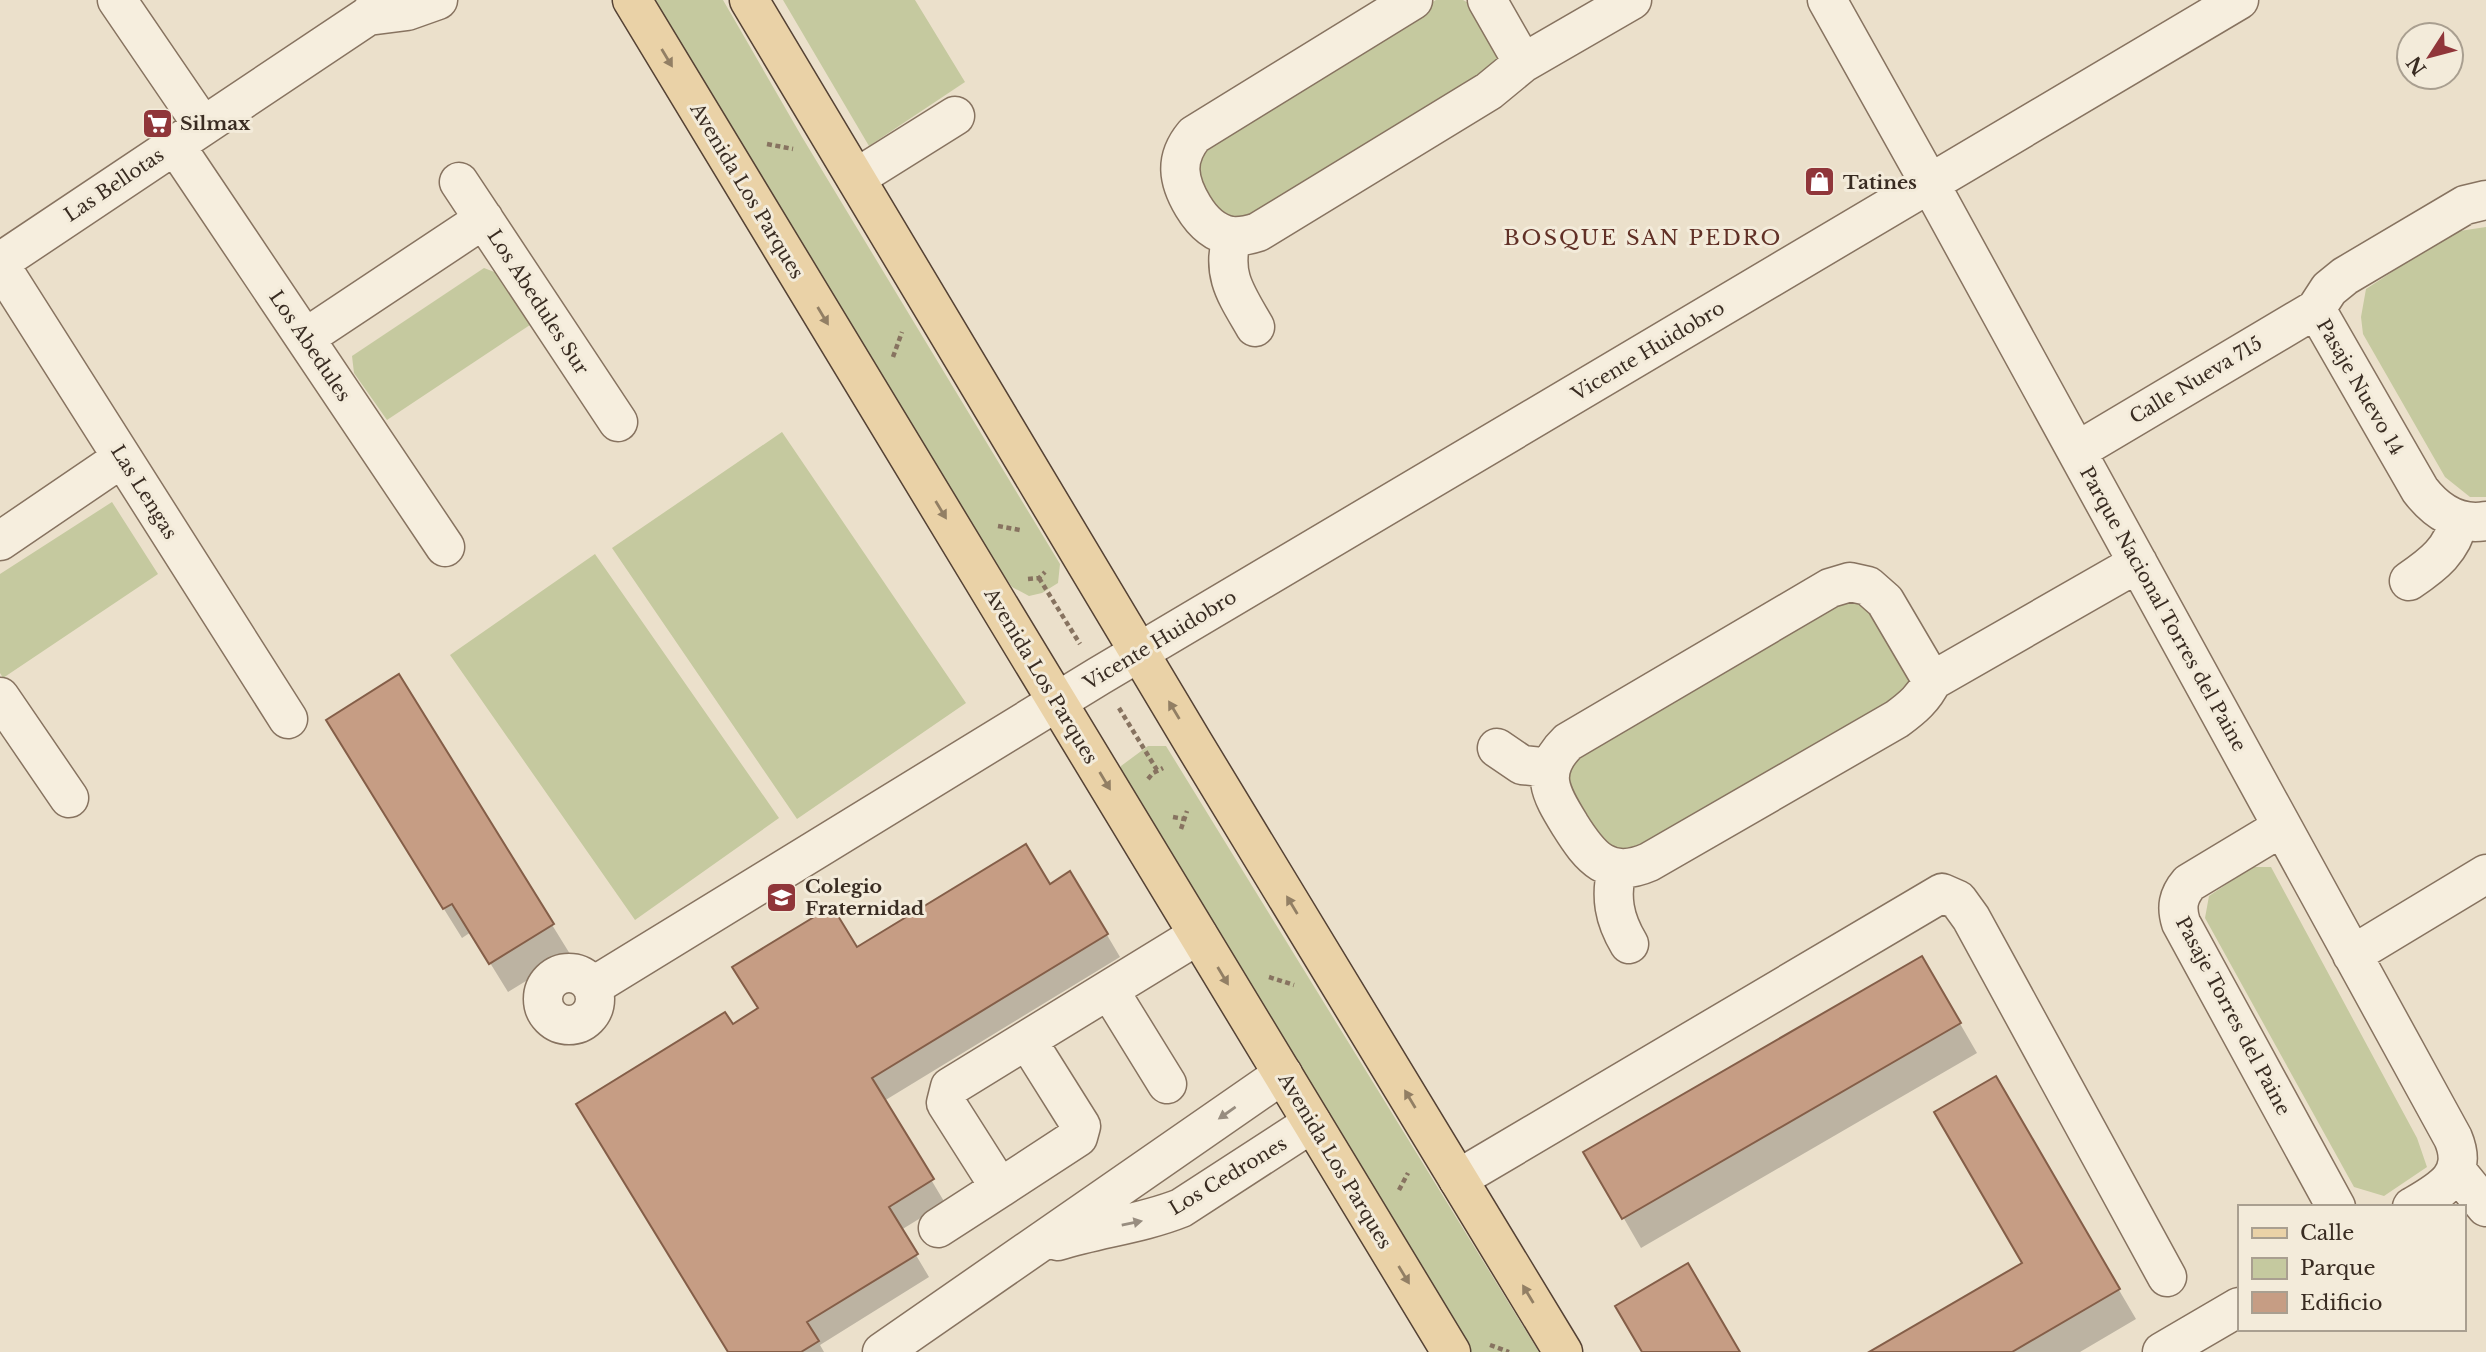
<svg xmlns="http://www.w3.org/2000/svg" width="2486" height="1352" viewBox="0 0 2486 1352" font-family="'Libre Baskerville',serif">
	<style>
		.green { fill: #c5c99f }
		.shadow { fill: #0003 }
		.building { fill: #c69d84; stroke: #845e48; stroke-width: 2 }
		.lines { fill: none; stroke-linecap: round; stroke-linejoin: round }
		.minor-casing { stroke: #877360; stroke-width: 41 }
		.major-casing { stroke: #554234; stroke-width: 41 }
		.path { stroke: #877360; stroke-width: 4.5; stroke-dasharray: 5 3.5; stroke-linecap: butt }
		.minor { stroke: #f6eede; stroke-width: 38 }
		.major { stroke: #ead2a7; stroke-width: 38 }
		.oneway { fill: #927f64 }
		.oneway2 { fill: #988d80 }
		.labels { text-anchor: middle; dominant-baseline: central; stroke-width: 6; stroke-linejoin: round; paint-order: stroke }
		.poi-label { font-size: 19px; font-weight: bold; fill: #392c22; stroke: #f3ebda; text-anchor: start }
		.street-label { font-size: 19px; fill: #392c22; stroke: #f3ebda }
		.neighbourhood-label { font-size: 21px; letter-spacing: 2px; fill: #613026; stroke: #f3ebda }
	</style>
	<rect width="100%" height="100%" fill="#ebe0cb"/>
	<path class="green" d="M 654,0 L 723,0 L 802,137 L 1060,564 L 1058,583 L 1042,593 L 1029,596 L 1012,587 L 998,567 Z
		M 783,0 L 915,0 L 965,82 L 869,146 Z
		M 1436,0 L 1463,0 L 1474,6 L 1503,54 L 1493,74 L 1261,215 C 1247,216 1231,219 1218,212 C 1204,204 1194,166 1200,151 C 1201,147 1207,142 1210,138 Z
		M 2486,227 L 2486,497 L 2470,497 L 2445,477 L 2363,334 L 2361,317 L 2366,289 L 2453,232 Z
		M 484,268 L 497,273 L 533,323 L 387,420 L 354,373 L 352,356 Z
		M 782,432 L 966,703 L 797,819 L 612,548 Z
		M 112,502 L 158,574 L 3,678 L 0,673 L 0,574 Z
		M 595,554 L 779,818 L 635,920 L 450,655 Z
		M 1835,598 L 1868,598 L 1915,688 L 1643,852 L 1613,858 L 1564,793 L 1563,761 Z
		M 1148,746 L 1166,746 L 1539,1352 L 1469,1352 L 1120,777 L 1121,766 Z
		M 2252,867 L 2271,867 L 2417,1138 L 2427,1167 L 2384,1196 L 2354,1187 L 2205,918 L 2209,896 Z"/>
	<path class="shadow" d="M 399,677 L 570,954 L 508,992 L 471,932 L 462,938 L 345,750 Z
		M 1050,886 L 1107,935 L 1120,957 L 884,1101 L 945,1203 L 901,1230 L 929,1277 L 820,1345 L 824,1352 L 729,1352 L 732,1026 L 856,950 Z
		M 1922,958 L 1977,1053 L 1641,1248 L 1586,1153 Z
		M 1995,1079 L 2136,1319 L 2080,1352 L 1872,1352 L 2024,1263 Z"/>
	<path class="building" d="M 399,674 L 554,924 L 489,964 L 452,904 L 443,909 L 326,720 Z
		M 1026,844 L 1050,884 L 1070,871 L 1108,934 L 872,1078 L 934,1179 L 889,1207 L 918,1254 L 807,1322 L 819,1341 L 801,1352 L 728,1352 L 576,1104 L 725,1012 L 733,1024 L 758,1008 L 732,967 L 832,906 L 857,947 Z
		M 1922,956 L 1961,1023 L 1622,1219 L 1583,1152 Z
		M 1996,1076 L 2120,1289 L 2012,1352 L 1869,1352 L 2022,1263 L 1934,1112 Z
		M 1688,1263 L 1740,1352 L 1642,1352 L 1615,1306 Z"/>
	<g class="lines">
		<defs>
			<path id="minor" d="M 117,0 L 203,126
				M 1413,0 L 1194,135 C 1174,159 1178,181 1193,206 C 1202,221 1213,233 1231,236 C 1240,237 1249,235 1258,232 L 1489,91 L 1523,63 L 1632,0
				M 1487,0 L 1523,63
				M 1827,0 L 1930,184 L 2453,1138 C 2469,1176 2441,1190 2412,1207
				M 368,16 L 407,11 L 438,0
				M 175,145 L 445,547
				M 856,178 L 955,116
				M 459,182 L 618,422
				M 1232,236 C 1221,275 1236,294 1255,327
				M 0,262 L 368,16 L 382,0
				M 0,265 L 288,719
				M 2316,309 L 2420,490 C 2436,511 2458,526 2486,521
				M 305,338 L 484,219
				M 2077,451 L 2316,309 L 2329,289 L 2345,276 L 2465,205 L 2486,200
				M 0,541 L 122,458
				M 2409,581 C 2434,564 2452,550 2459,520
				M 1850,582 L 1868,586 L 1885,601 L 1932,681 C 1924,698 1912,708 1897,719 L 1649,862 C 1608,880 1590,857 1570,825 C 1551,794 1537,772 1568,742 L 1830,588 Z
				M 1932,681 L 2138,563
				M 0,697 L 69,798
				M 1497,748 L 1522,765 L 1551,768
				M 2282,827 L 2189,883 C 2178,896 2176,907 2181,923 L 2336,1207
				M 1617,868 C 1610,897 1614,919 1629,944
				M 2352,955 L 2486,874
				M543 999a26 26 0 1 1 52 0a26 26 0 1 1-52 0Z
				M 592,987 L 1099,676 L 2239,0
				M 1109,990 L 1167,1084
				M 1027,1040 L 1081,1126 L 1078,1137 L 1000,1188 L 946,1103 L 950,1087 L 1198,935
				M 2456,1170 L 2486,1207
				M 1458,1179 L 1942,893 L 1958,900 L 1971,918 L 2167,1277
				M 938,1228 L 1000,1188
				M 1058,1241 C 1099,1228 1141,1224 1181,1208 L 1312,1123
				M 882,1352 L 1283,1074
				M 2162,1352 L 2239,1307"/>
			<path id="major" d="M 632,0 L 1451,1352
				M 749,0 L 1194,744 L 1563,1352"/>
		</defs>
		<use href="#minor" class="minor-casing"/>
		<use href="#major" class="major-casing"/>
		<path class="path" d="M 767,144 L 793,149
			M 893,357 L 902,332
			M 998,526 L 1020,530
			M 1039,578 L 1080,644
			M 1028,579 L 1039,578 L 1045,572
			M 1119,708 L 1157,770
			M 1148,779 L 1153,773 L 1163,768
			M 1173,817 L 1184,819
			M 1181,829 L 1187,811
			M 1269,977 L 1294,985
			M 1399,1190 L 1408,1173
			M 1490,1345 L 1509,1352"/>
		<use href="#minor" class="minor"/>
		<use href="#major" class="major"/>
	</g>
	<defs><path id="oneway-solid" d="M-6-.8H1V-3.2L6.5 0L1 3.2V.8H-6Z" transform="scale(1.75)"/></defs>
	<g class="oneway">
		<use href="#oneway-solid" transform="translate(667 58) rotate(59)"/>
		<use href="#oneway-solid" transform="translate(823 316) rotate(59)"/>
		<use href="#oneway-solid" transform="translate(941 510) rotate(59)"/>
		<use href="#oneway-solid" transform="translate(1174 710) rotate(-121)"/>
		<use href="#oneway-solid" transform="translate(1105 781) rotate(59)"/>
		<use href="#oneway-solid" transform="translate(1292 905) rotate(-121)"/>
		<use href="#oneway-solid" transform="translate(1223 976) rotate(59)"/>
		<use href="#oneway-solid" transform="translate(1410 1099) rotate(-121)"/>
		<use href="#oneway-solid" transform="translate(1404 1275) rotate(59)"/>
		<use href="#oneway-solid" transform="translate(1528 1294) rotate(-121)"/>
	</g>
	<g class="oneway2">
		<use href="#oneway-solid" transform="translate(1227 1113) rotate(145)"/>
		<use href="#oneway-solid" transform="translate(1132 1223) rotate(-12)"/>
	</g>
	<defs>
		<symbol id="supermarket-square" viewBox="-11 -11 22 22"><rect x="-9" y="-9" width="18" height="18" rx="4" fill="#90363a" stroke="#f3ebda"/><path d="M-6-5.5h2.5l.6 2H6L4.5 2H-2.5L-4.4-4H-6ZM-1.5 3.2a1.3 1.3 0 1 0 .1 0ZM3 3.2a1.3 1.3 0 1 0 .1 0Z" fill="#fff"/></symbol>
		<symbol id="shop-square" viewBox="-11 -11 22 22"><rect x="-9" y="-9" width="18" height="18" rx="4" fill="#90363a" stroke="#f3ebda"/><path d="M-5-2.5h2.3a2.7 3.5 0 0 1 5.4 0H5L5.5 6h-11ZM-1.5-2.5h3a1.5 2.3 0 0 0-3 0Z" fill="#fff"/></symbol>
		<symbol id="school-square" viewBox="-11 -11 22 22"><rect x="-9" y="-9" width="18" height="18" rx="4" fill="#90363a" stroke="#f3ebda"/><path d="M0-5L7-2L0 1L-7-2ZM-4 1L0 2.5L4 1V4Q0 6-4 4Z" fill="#fff"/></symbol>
	</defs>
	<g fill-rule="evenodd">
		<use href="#supermarket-square" x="140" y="106" width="35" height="35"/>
		<use href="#shop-square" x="1802" y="164" width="35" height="35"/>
		<use href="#school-square" x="764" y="880" width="35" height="35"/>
	</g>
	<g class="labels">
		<g class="poi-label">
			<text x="180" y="123">Silmax</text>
			<text x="1843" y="182">Tatines</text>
			<text x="805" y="886">Colegio<tspan x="805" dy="22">Fraternidad</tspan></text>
		</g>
		<g class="street-label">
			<text transform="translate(114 185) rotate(-34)">Las Bellotas</text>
			<text transform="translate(747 191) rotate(59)">Avenida Los Parques</text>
			<text transform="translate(538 302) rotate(57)">Los Abedules Sur</text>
			<text transform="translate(310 346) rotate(56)">Los Abedules</text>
			<text transform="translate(1648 351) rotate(-31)">Vicente Huidobro</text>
			<text transform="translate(2196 380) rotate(-31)">Calle Nueva 715</text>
			<text transform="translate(2360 387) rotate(60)">Pasaje Nuevo 14</text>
			<text transform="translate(144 492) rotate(58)">Las Lengas</text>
			<text transform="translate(2163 609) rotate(61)">Parque Nacional Torres del Paine</text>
			<text transform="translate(1160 640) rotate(-31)">Vicente Huidobro</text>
			<text transform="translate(1041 676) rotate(59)">Avenida Los Parques</text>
			<text transform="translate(2233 1016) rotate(62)">Pasaje Torres del Paine</text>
			<text transform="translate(1335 1161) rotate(59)">Avenida Los Parques</text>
			<text transform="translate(1228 1176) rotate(-31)">Los Cedrones</text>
		</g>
		<g class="neighbourhood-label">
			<text x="1643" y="238">BOSQUE SAN PEDRO</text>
		</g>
	</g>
	<rect x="2238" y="1205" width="228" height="126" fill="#f3ebda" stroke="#a99f90" stroke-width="2"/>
	<rect x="2252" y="1228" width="35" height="10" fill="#ead2a7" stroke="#a99f90" stroke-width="2"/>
	<text x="2300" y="1240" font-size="21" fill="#392c22">Calle</text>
	<rect x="2252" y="1258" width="35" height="21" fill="#c5c99f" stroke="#a99f90" stroke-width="2"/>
	<text x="2300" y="1275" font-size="21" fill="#392c22">Parque</text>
	<rect x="2252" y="1292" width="35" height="21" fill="#c69d84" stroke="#a99f90" stroke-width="2"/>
	<text x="2300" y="1310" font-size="21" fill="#392c22">Edificio</text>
	<g transform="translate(2430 56) rotate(234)"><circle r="33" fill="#f3ebda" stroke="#a99f90" stroke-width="2"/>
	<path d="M0-5L12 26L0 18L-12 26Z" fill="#90363a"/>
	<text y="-10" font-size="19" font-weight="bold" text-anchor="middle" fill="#392c22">N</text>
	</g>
</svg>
